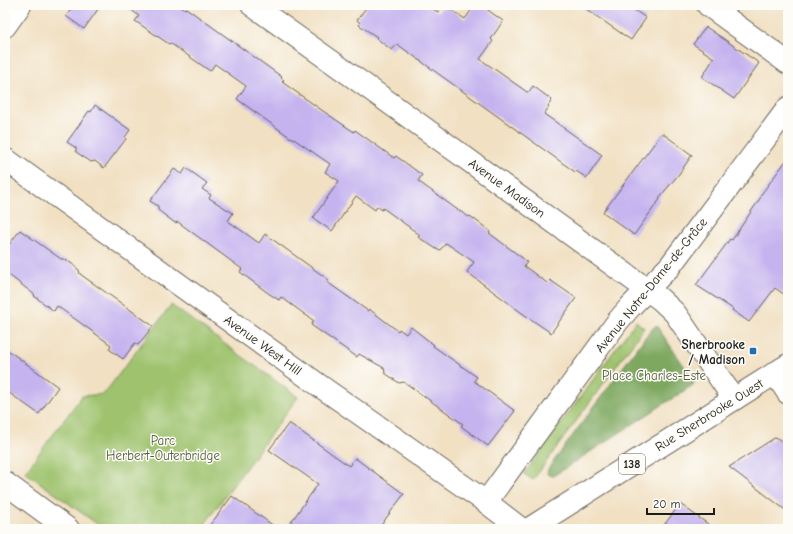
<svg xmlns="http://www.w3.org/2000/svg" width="793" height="534" viewBox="0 0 793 534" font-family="'Comic Neue',sans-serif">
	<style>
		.green { fill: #9ec26d; stroke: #5d6f44 }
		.forest { fill: #7ea860; stroke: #4d623e }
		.building { fill: #c4b3ef }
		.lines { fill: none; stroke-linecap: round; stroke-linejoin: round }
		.minor-casing { stroke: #676156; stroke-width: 24 }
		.major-casing { stroke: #676156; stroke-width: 24 }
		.minor { stroke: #fff; stroke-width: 22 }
		.major { stroke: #fff; stroke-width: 22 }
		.poi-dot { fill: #1f6fb2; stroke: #fdfcf7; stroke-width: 1.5 }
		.labels { text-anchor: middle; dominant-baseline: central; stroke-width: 3; stroke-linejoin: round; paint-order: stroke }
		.shield { fill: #fdfcf7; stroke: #605f5e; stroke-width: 1 }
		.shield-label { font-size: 12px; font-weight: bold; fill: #1c1c1c }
		.street-label { font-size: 13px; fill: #1c1c1c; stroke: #fdfcf7 }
		.poi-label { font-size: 13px; font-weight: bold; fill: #1c1c1c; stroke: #fdfcf7; text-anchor: end }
		.park-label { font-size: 13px; fill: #505e3c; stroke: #fdfcf7 }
	</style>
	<rect width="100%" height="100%" fill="#fdfcf7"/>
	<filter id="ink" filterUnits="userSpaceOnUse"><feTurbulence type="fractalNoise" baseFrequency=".025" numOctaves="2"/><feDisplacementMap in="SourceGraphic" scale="8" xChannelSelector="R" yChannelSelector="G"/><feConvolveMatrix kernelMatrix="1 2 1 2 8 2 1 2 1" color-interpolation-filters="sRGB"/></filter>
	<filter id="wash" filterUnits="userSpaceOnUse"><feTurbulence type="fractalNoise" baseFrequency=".012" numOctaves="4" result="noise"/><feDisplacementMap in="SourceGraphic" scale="16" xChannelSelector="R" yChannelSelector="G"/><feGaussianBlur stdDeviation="0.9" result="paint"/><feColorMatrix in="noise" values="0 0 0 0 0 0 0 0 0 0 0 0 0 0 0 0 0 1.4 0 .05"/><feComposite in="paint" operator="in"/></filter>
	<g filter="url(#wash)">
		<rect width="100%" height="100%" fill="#f1e0c2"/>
		<path class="green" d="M 171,305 L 298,397 L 201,529 L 104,529 L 25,472 L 82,396 L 104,394 Z
			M 636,321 L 644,328 L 533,480 L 524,474 Z"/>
		<path class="forest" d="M 656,325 L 693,379 L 694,382 L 693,385 L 553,476 L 547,474 L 548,469 L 646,336 Z"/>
		<g id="blocks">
			<path class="building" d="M 74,5 L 101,5 L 84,29 L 66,16 Z
				M 125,5 L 179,5 L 185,9 L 186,8 L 282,77 L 281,78 L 284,80 L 282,82 L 323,111 L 354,132 L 355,130 L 394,158 L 396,156 L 422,175 L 418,181 L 455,208 L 469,217 L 470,216 L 490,231 L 489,233 L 525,260 L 524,261 L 527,262 L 524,266 L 547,283 L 550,280 L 576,298 L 551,333 L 522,313 L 467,272 L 474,262 L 446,243 L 440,250 L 438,250 L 418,237 L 420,235 L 383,208 L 382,210 L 377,206 L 375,210 L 356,196 L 332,231 L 313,218 L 339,181 L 325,172 L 330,164 L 291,137 L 291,138 L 237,99 L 246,86 L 215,64 L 210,71 L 170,43 L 169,44 L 135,21 L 139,16 Z
				M 368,5 L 427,5 L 438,12 L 444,5 L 465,19 L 475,5 L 481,5 L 503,21 L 491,39 L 493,41 L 480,59 L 527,92 L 529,92 L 533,86 L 552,100 L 548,106 L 549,107 L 544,114 L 602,155 L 587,178 L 576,171 L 575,172 L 397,44 L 392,50 L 376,38 L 377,37 L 359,25 L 360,23 L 357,20 Z
				M 580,5 L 627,5 L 646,18 L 631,40 Z
				M 706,27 L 759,63 L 734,99 L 702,77 L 714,58 L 693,44 Z
				M 95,105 L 130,130 L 125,137 L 126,139 L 104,168 L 95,161 L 91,162 L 76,152 L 76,148 L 67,142 L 89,111 L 91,112 Z
				M 662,133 L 692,155 L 679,174 L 659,198 L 660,199 L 634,235 L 603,212 Z
				M 788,158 L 788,297 L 775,288 L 749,322 L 732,310 L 733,309 L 696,285 L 730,239 L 732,240 L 761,197 L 760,196 Z
				M 186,168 L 207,183 L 202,189 L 211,195 L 209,198 L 233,213 L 228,221 L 259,243 L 265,234 L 329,280 L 327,282 L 368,311 L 369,309 L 398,331 L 399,329 L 406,334 L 411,327 L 434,345 L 433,346 L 477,377 L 474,381 L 515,411 L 488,446 L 461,426 L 463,424 L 404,382 L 399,383 L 385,373 L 384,368 L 359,354 L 357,357 L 311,325 L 314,321 L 281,297 L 279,300 L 268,293 L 240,272 L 242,269 L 178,222 L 175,223 L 158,210 L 158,206 L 150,201 L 174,169 L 182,174 Z
				M 20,230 L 61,259 L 64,259 L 71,263 L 79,270 L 80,274 L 153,326 L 138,345 L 135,343 L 123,359 L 109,349 L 111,345 L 57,306 L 54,311 L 34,296 L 35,295 L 5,272 L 5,250 Z
				M 5,348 L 58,387 L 39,414 L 5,390 Z
				M 289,423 L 349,466 L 355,458 L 404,494 L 378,529 L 286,529 L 318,484 L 269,450 Z
				M 776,437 L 788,446 L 788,512 L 729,467 Z
				M 232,496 L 278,529 L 207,529 Z
				M 680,504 L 715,529 L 661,529 Z"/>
		</g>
	</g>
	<g filter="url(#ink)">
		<use href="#blocks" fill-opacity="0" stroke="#676156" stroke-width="1"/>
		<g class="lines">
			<defs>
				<path id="minor" d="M 252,5 L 373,91 L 660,299 L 675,313 L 734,399
					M 708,5 L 788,63
					M 5,26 L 20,5
					M 5,159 L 320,386 L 486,502 L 521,529
					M 775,373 L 788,393
					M 5,483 L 68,529
					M 486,502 L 618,321 L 630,307 L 670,266 L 788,108"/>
				<path id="major" d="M 529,529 L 788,365"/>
			</defs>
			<use href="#minor" class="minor-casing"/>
			<use href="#major" class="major-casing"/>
			<use href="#minor" class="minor"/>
			<use href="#major" class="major"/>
		</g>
	</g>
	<rect class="poi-dot" x="749" y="347" width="8" height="8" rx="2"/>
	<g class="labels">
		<rect class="shield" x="619" y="454" width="26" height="20" rx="3"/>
		<g class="shield-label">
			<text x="632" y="464">138</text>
		</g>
		<g class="street-label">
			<text transform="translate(507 188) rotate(36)">Avenue Madison</text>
			<text transform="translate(651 285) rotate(-51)">Avenue Notre-Dame-de-Grâce</text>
			<text transform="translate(263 345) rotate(36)">Avenue West Hill</text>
			<text transform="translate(709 415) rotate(-32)">Rue Sherbrooke Ouest</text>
		</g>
		<g class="poi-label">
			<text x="745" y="344">Sherbrooke<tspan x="745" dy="15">/ Madison</tspan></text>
		</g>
		<g class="park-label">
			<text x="654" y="375">Place Charles-Este</text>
			<text x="163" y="440">Parc<tspan x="163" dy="15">Herbert-Outerbridge</tspan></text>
		</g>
	</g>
	<rect width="793" height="534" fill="none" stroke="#fdfcf7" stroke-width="20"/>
	<path d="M647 508v6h67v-6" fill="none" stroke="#1c1c1c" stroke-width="2"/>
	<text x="653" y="508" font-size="12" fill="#1c1c1c" stroke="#fdfcf7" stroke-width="3" paint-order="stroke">20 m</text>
</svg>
